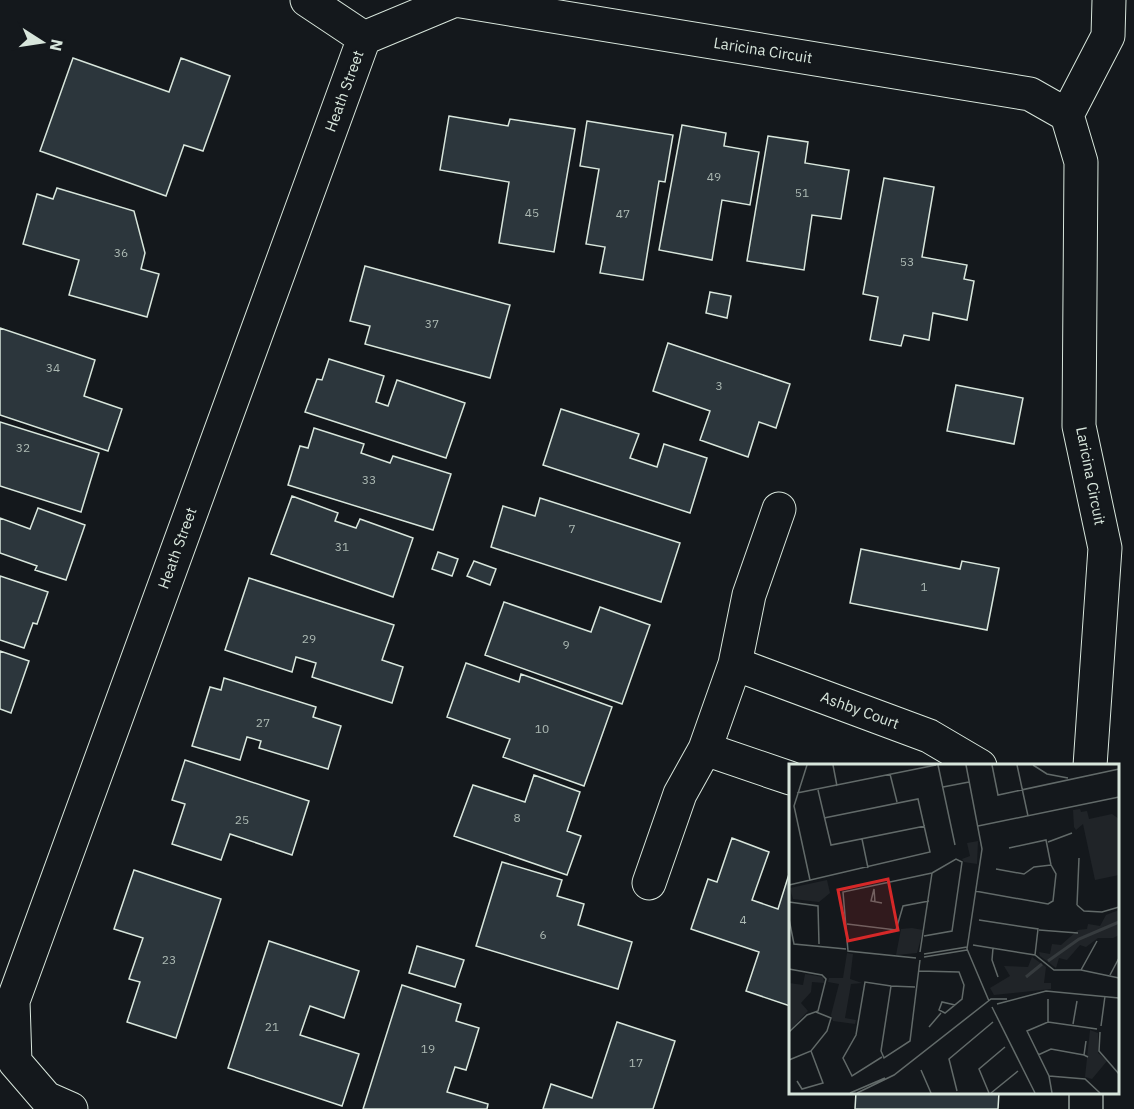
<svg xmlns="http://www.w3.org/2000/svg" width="1134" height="1109" viewBox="0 0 1134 1109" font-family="'IBM Plex Sans',sans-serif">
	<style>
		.building { fill: #2c363c; stroke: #d8e6dc; stroke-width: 1.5 }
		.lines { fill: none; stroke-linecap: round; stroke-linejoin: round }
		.minor-casing { stroke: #d8e6dc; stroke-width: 35 }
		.minor { stroke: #14181c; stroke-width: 33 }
		.labels { text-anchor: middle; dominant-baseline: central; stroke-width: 4.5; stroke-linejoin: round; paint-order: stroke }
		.number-label { font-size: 12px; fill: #adbab4 }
		.street-label { font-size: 15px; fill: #d8e6dc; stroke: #14181c }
		.inset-river { fill: none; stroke: #363b3e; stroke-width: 3 }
		.inset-road { fill: none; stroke: #626a69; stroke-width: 1.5 }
		.view { fill: #d62828; fill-opacity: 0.15; stroke: #d62828; stroke-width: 3 }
		.inset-edge { fill: none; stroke: #d8e6dc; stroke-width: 3 }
	</style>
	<rect width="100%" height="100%" fill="#14181c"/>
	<path class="building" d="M 73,58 L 169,92 L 181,58 L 230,76 L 203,151 L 184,145 L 166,196 L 40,151 Z
		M 449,116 L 508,126 L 510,119 L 575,129 L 554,252 L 499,243 L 509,182 L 440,170 Z
		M 587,121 L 673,135 L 665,182 L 659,181 L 643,280 L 600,273 L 605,247 L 586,244 L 599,169 L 580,166 Z
		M 682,125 L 726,133 L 724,146 L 759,152 L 750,205 L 722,200 L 712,260 L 659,250 Z
		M 768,136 L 808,142 L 805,163 L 849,170 L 841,219 L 812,215 L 804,270 L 747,261 Z
		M 884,178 L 934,187 L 922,257 L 967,265 L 964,279 L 974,281 L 967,320 L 933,313 L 929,340 L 904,335 L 901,346 L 870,340 L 878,297 L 863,294 Z
		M 57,188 L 134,211 L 145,253 L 141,269 L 159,274 L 147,317 L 69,295 L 79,260 L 23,244 L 37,194 L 53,199 Z
		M 365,266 L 510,305 L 490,378 L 365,344 L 370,326 L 350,321 Z
		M 710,292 L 731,296 L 727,318 L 706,313 Z
		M 0,328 L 95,360 L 84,396 L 122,409 L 108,451 L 0,415 Z
		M 668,343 L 790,384 L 776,428 L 759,422 L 748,457 L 700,440 L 710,411 L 653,391 Z
		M 329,359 L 384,376 L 376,402 L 388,406 L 397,380 L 465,403 L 446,458 L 305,412 L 317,379 L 322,380 Z
		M 956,385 L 1023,398 L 1014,444 L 947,431 Z
		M 561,409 L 639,434 L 630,458 L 657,467 L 664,444 L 707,458 L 690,513 L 543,465 Z
		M 0,422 L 99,453 L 81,512 L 0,486 Z
		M 314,428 L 364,444 L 361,453 L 390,463 L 393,456 L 451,474 L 433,530 L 288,485 L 300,446 L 308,448 Z
		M 292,496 L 338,513 L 335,521 L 356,528 L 360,519 L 413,538 L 393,597 L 271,554 Z
		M 540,498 L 680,543 L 661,602 L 491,547 L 503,506 L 535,516 Z
		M 38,508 L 85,525 L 66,580 L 35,570 L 37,566 L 0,553 L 0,518 L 30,529 Z
		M 861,549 L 960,569 L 962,561 L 999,568 L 987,630 L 850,603 Z
		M 438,552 L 458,559 L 452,576 L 432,569 Z
		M 474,561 L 496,569 L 490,585 L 467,576 Z
		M 0,576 L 48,592 L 37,624 L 33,623 L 24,648 L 0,640 Z
		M 249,578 L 394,625 L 382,660 L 403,667 L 392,703 L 312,677 L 316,663 L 296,657 L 292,672 L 225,650 Z
		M 504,602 L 591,632 L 600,607 L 650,625 L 622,704 L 485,655 Z
		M 0,651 L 29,661 L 11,713 L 0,709 Z
		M 466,663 L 519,682 L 521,674 L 612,707 L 584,786 L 503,757 L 510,739 L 447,717 Z
		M 224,678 L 316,707 L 313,717 L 341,726 L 328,769 L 259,748 L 261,741 L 247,737 L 240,760 L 192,746 L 210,687 L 221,690 Z
		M 185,760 L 309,801 L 292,855 L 230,834 L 221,860 L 172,844 L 185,804 L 172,800 Z
		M 534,775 L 580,792 L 567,831 L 581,836 L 567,875 L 454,836 L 473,785 L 525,802 Z
		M 732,838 L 769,852 L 752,900 L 778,909 L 790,871 L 790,1006 L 746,991 L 759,952 L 691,929 L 708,879 L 717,882 Z
		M 502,862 L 562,880 L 557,896 L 584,904 L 578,925 L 632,942 L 618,989 L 476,946 Z
		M 134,870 L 221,899 L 176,1038 L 127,1022 L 140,982 L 129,979 L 143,938 L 114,929 Z
		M 269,941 L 359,971 L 344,1018 L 310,1006 L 300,1035 L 359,1054 L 342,1106 L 228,1068 Z
		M 417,946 L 464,960 L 455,987 L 409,973 Z
		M 402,985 L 461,1004 L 456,1021 L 479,1028 L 466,1070 L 455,1067 L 447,1092 L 488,1104 L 487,1109 L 363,1109 Z
		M 617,1022 L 675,1041 L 653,1109 L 543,1109 L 551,1084 L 592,1098 Z
		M 856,1092 L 999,1092 L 998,1109 L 855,1109 Z"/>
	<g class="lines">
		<defs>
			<path id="minor" d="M 307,0 L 364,38 L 455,0
				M 455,0 L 1030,94 L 1067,115 L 1081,162 L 1079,426 L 1105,548 L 1090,766
				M 1067,115 L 1108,36 L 1109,0
				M 735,664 L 749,595 L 779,509
				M 705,749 L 790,778
				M 649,883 L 680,794 L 705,749 L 735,664 L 929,736 L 980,766
				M 71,1109 L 46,1098 L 15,1062 L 13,1001 L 364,38
				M 1086,1109 L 1086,1092"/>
		</defs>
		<use href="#minor" class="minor-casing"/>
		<use href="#minor" class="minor"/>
	</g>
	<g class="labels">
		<g class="number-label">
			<text x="714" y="176">49</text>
			<text x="802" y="192">51</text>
			<text x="532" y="212">45</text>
			<text x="623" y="213">47</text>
			<text x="121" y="252">36</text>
			<text x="907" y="261">53</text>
			<text x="432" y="323">37</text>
			<text x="53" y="367">34</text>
			<text x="719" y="385">3</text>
			<text x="23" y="447">32</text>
			<text x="369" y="479">33</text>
			<text x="572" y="528">7</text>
			<text x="342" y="546">31</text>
			<text x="924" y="586">1</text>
			<text x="309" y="638">29</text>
			<text x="566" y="644">9</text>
			<text x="263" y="722">27</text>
			<text x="542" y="728">10</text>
			<text x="517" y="817">8</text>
			<text x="242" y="819">25</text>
			<text x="743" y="919">4</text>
			<text x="543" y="934">6</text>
			<text x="169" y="959">23</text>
			<text x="272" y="1026">21</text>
			<text x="428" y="1048">19</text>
			<text x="636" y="1062">17</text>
		</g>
		<g class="street-label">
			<text transform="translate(763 50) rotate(9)">Laricina Circuit</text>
			<text transform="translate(344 91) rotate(-70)">Heath Street</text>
			<text transform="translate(1091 476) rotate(79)">Laricina Circuit</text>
			<text transform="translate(177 548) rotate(-70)">Heath Street</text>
			<text transform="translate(860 710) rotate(20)">Ashby Court</text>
		</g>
	</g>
	<g transform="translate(789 764)">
		<rect width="330" height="330" fill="#14181c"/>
		<path d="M 291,45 L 292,48 L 298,47 L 300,55 L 323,50 L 330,55 L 330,111 L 306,116 L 294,60 L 287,66 L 285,63 L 284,46 ZM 189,77 L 188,100 L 175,98 L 173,95 L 181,92 L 178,79 ZM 38,116 L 41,129 L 30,138 L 4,135 L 1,124 ZM 330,146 L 330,171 L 324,174 L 309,174 L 297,183 L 291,181 L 278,196 L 270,194 L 267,204 L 251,192 L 250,188 L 261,190 L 263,180 L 272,181 L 289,166 L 298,165 L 299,160 L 311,162 L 317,151 ZM 123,164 L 134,166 L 128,189 L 107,191 L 112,165 ZM 58,189 L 64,190 L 61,215 L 73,219 L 62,220 L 56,254 L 67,256 L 66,260 L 44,257 L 42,251 L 50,220 L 39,218 L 40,214 L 54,214 ZM 243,193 L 257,203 L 255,219 L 262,219 L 262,225 L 205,231 L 201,224 L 221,212 L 215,202 L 239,203 ZM 16,210 L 34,213 L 35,219 L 23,218 L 22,228 L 12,239 L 19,247 L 0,267 L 0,219 L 14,221 ZM 301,266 L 309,269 L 309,289 L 318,297 L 303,315 L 296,313 Z" fill="#202428"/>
		<path class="inset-river" d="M 259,197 L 290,175 L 330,158M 237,213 L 253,200"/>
		<path class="inset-road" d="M 18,1 L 5,42 L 21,116M 44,1 L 48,22M 149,1 L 166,81M 177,1 L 193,85 L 178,185 L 200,237M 203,1 L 209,31 L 330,5M 228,1 L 239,52M 244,1 L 258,10 L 279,14M 101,10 L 108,38M 154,23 L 180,18M 29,26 L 42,81 L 136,62M 8,29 L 147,1M 189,62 L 330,33M 73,75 L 79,104M 259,78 L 283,69M 220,84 L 257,76 L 262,101M 0,121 L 141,88 L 129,35 L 35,54M 186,127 L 259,140 L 264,137 L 267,110 L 262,101 L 245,103 L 235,110 L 207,105M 0,138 L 29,142 L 30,180M 86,138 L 85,125 L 82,137 L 93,139M 288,141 L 290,94M 288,141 L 295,147 L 313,148 L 330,143M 0,155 L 5,180 L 57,185M 190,156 L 249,165 L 246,191M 58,160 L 107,166 L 114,142 L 140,137M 250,166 L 289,169M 135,172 L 163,167 L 173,98 L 167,95 L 143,109M 184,181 L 246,191 L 265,206 L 292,206 L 330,214M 204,184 L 203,196 L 209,213M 135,190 L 178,183M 135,193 L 178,186M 127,194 L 59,187 L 54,128 L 143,109 L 131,188M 0,205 L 33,211 L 37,215 L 29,247 L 18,251 L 0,268M 292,206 L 308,177M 130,207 L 170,208 L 175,221 L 173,235 L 156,249 L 150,246 L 153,238 L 166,241M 321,211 L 330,194M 126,223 L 102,222 L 92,287 L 95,294 L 121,277 L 131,196M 208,240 L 257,227 L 330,234M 203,243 L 246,329M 259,258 L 259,235M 284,260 L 288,237M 312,262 L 316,232M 140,263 L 152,249M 311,268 L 310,287 L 330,310M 297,277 L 295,291 L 299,293M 249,291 L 262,285 L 295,291M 93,293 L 63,312 L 54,294 L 67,271 L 76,218 L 102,222M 0,296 L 22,287 L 38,267 L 42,254 L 27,248M 132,306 L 142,329M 260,312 L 296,315 L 311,329M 8,317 L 13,325 L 34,319 L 22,287M 168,327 L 160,295 L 204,258M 61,329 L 96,314M 68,329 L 105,311 L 202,235 L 218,235M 200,329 L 190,305 L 216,283M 202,329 L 229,307M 263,329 L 260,312 L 238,267 L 259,258 L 308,265"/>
		<path class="view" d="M 99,115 L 109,166 L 59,177 L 49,126 Z"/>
		<rect width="330" height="330" class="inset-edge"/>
	</g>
	<g transform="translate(42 42) rotate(102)" stroke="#14181c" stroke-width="4.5" paint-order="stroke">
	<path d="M0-4.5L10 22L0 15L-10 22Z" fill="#d8e6dc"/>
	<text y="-9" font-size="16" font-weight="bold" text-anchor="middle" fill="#d8e6dc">N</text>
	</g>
</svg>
